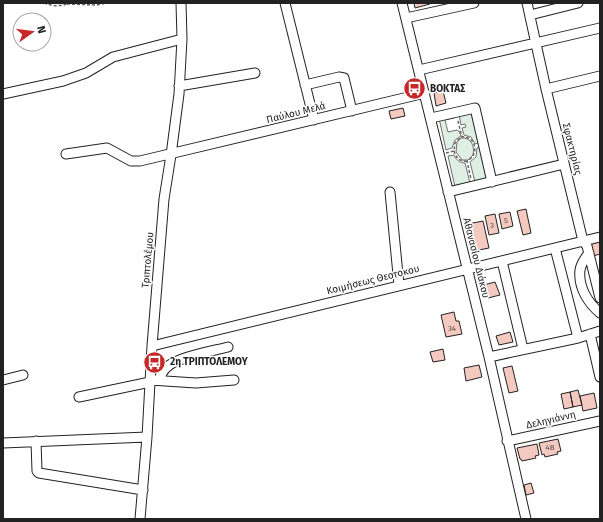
<svg xmlns="http://www.w3.org/2000/svg" width="603" height="522" viewBox="0 0 603 522" font-family="'Fira Sans',sans-serif">
	<style>
		.green { fill: #e0efe3; stroke: #6f6f6f }
		.building { fill: #f3c9c0; stroke: #222 }
		.lines { fill: none; stroke-linecap: round; stroke-linejoin: round }
		.minor-casing { stroke: #222; stroke-width: 11 }
		.path { stroke: #646464; stroke-width: 1.5; stroke-dasharray: 3 2; stroke-linecap: butt }
		.minor { stroke: #fff; stroke-width: 9 }
		.labels { text-anchor: middle; dominant-baseline: central; stroke-width: 3; stroke-linejoin: round; paint-order: stroke }
		.number-label { font-size: 8px; fill: #564c4a }
		.poi-label { font-size: 10px; font-weight: bold; fill: #222; stroke: #fff; text-anchor: start }
		.street-label { font-size: 10px; fill: #222; stroke: #fff }
	</style>
	<rect width="100%" height="100%" fill="#fff"/>
	<path class="green" d="M 473,110 L 481,142 L 475,144 L 471,137 L 464,135 L 462,128 L 466,127 L 465,124 L 461,125 L 459,114 Z
		M 453,115 L 454,118 L 445,120 L 448,132 L 457,130 L 458,131 L 459,131 L 461,136 L 455,140 L 452,148 L 446,150 L 439,118 Z
		M 461,138 C 471,137 475,146 473,155 L 468,160 L 462,160 L 456,152 L 457,142 Z
		M 482,146 L 490,178 L 475,182 L 470,162 L 476,157 L 477,148 Z
		M 454,155 C 456,160 460,163 465,163 L 470,183 L 455,187 L 448,156 Z"/>
	<path class="building" d="M 414,3 L 430,3 L 430,4 L 415,8 Z
		M 443,91 L 446,103 L 436,106 L 434,93 Z
		M 403,108 L 405,116 L 391,119 L 389,111 Z
		M 526,209 L 531,233 L 523,235 L 517,211 Z
		M 510,212 L 513,226 L 502,229 L 499,214 Z
		M 495,214 L 499,233 L 489,235 L 485,216 Z
		M 483,221 L 489,248 L 474,251 L 472,242 L 469,243 L 466,230 L 469,229 L 468,224 Z
		M 600,240 L 600,254 L 593,256 L 590,243 Z
		M 495,282 L 500,295 L 488,298 L 484,285 Z
		M 454,312 L 456,321 L 459,321 L 462,334 L 446,337 L 441,315 Z
		M 510,332 L 513,342 L 499,345 L 496,336 Z
		M 443,349 L 445,360 L 433,362 L 430,352 Z
		M 479,365 L 482,377 L 466,381 L 464,368 Z
		M 512,366 L 518,391 L 509,393 L 503,368 Z
		M 578,390 L 582,405 L 573,407 L 570,392 Z
		M 570,392 L 573,407 L 564,409 L 561,394 Z
		M 594,393 L 597,408 L 583,411 L 580,396 Z
		M 558,439 L 561,451 L 557,452 L 558,454 L 545,457 L 544,454 L 542,455 L 539,443 Z
		M 537,444 L 539,455 L 535,456 L 536,458 L 522,461 L 521,459 L 520,459 L 517,448 Z
		M 531,483 L 534,493 L 526,495 L 524,485 Z"/>
	<g class="lines">
		<defs>
			<path id="minor" d="M 285,3 L 314,120
				M 402,3 L 489,357 L 526,519
				M 527,3 L 546,89 L 583,241 L 587,246 L 600,298
				M 530,15 L 578,3
				M 406,18 L 474,3
				M 419,70 L 600,28
				M 305,85 L 339,77 L 344,78 L 352,111
				M 179,86 L 255,73
				M 546,89 L 600,76
				M 3,94 L 63,81 L 86,73 L 113,57 L 182,39
				M 431,118 L 475,108 L 492,182
				M 66,154 L 107,148 L 131,161 L 140,161 L 425,93
				M 390,192 L 399,285
				M 448,192 L 564,164
				M 555,248 L 578,338
				M 589,253 C 585,258 581,264 580,270 C 578,287 588,303 600,313
				M 502,261 L 523,349
				M 590,334 L 600,377
				M 152,346 L 600,237
				M 489,357 L 578,338 L 600,331
				M 3,380 L 23,375
				M 150,380 L 196,383 L 234,380
				M 158,380 C 161,376 163,370 167,367 C 177,357 213,351 228,347
				M 79,397 L 150,382
				M 36,441 L 37,471 L 39,473 L 143,490
				M 507,441 L 600,421
				M 3,443 L 147,437
				M 140,519 L 147,437 L 152,346 L 164,199 L 171,155 L 179,94 L 182,39 L 181,3"/>
		</defs>
		<use href="#minor" class="minor-casing"/>
		<path class="path" d="M 44,3 C 52,6 61,7 69,3
			M 67,4 L 97,5 L 106,3
			M 458,121 L 462,137
			M 454,151 C 456,158 460,162 467,161
			M 446,153 L 454,151 L 455,143 L 461,137 C 476,135 480,155 467,161 L 471,179"/>
		<use href="#minor" class="minor"/>
	</g>
	<defs>
		<symbol id="bus-disc" viewBox="-11 -11 22 22"><circle r="9.5" fill="#c62828" stroke="#fff"/><path d="M-5-6H5V4H4V6H2V4H-2V6H-4V4H-5ZM-3.5-4V0h7V-4ZM-3.5 1.2v1.5H-2V1.2ZM2 1.2v1.5H3.5V1.2Z" fill="#fff"/></symbol>
	</defs>
	<g fill-rule="evenodd">
		<use href="#bus-disc" x="402" y="76" width="25" height="25"/>
		<use href="#bus-disc" x="142" y="350" width="25" height="25"/>
	</g>
	<g class="labels">
		<g class="number-label">
			<text x="506" y="220">5</text>
			<text x="492" y="225">3</text>
			<text x="452" y="328">34</text>
			<text x="550" y="447">4Β</text>
		</g>
		<g class="poi-label">
			<text x="430" y="89">ΒΟΚΤΑΣ</text>
			<text x="170" y="362">2η ΤΡΙΠΤΟΛΕΜΟΥ</text>
		</g>
		<g class="street-label">
			<text transform="translate(296 113) rotate(-14)">Παύλου Μελά</text>
			<text transform="translate(572 149) rotate(76)">Σφακτηρίας</text>
			<text transform="translate(476 258) rotate(76)">Αθανασίου Διάκου</text>
			<text transform="translate(148 260) rotate(-85)">Τριπτολέμου</text>
			<text transform="translate(373 280) rotate(-14)">Κοιμήσεως Θεοτοκου</text>
			<text transform="translate(551 420) rotate(-13)">Δεληγιάννη</text>
		</g>
	</g>
	<rect width="603" height="522" fill="none" stroke="#222222" stroke-width="8"/>
	<g transform="translate(32 32) rotate(76)"><circle r="19" fill="#ffffff" stroke="#a7a7a7"/>
	<path d="M0-3L7 15L0 10L-7 15Z" fill="#c62828"/>
	<text y="-6" font-size="11" font-weight="bold" text-anchor="middle" fill="#222222">N</text>
	</g>
</svg>
